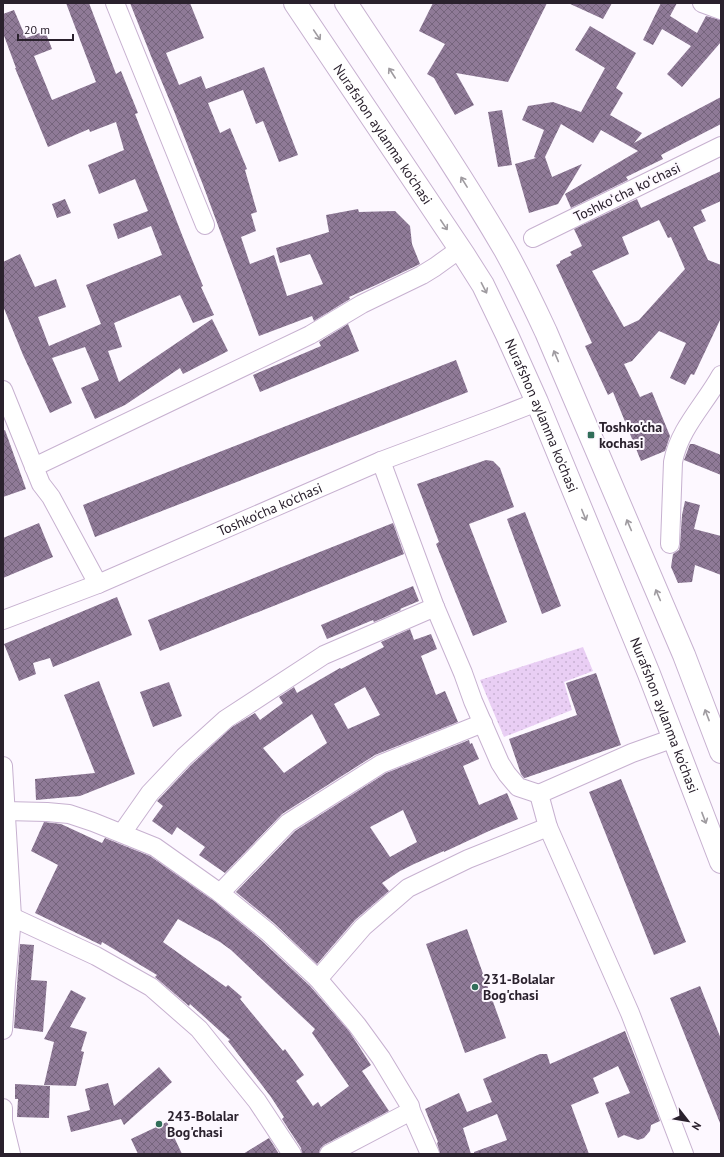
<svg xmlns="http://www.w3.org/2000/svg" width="724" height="1157" viewBox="0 0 724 1157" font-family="'PT Sans',sans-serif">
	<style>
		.grass { fill: url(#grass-dots) }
		.building { fill: url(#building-cross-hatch); fill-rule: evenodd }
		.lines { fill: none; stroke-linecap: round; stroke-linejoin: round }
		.street-casing { stroke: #c7b1d0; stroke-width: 20 }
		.primary-casing { stroke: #c7b1d0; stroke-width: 24 }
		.street { stroke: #fff; stroke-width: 18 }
		.primary { stroke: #fff; stroke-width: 22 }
		.oneway { stroke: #9f9ba0 }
		.poi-dot { fill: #316e59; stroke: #fdf8ff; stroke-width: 1.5 }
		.labels { text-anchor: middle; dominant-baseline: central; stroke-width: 4; stroke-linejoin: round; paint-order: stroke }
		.street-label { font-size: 14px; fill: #2a212d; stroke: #fdf8ff }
		.poi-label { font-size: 14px; font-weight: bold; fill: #2a212d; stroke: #fdf8ff; text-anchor: start }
	</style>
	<defs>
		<pattern id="grass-dots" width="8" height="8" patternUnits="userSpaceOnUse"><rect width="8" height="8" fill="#e9cef4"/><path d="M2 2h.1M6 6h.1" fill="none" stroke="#c8b1d2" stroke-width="1.8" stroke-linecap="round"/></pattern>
		<pattern id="building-cross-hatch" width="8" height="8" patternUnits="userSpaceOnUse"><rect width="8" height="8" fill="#8f7a97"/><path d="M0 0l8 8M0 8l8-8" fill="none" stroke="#75647c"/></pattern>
	</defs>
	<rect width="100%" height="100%" fill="#fdf8ff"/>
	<path class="grass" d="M 583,647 L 593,671 L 564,682 L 572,710 L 504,737 L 480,680 Z"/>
	<path class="building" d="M 66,3 L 89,3 L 116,74 L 121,71 L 138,113 L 135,114 L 184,240 L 203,286 L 201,287 L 214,315 L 193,323 L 180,295 L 114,323 L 122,347 L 108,351 L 119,382 L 212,319 L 228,351 L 183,374 L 180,368 L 125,405 L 95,419 L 81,388 L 99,380 L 85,347 L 52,358 L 72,403 L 50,413 L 23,355 L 3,306 L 3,262 L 20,254 L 35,287 L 56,279 L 66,307 L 38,317 L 49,346 L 101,324 L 86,285 L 162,255 L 151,226 L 118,239 L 113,224 L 148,211 L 135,179 L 99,194 L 88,165 L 124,150 L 116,122 L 90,132 L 89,129 L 48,147 L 15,68 L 16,68 L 3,33 L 3,14 L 14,10 L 26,38 L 45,31 L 52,49 L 34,56 L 52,100 L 96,82 Z
		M 130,3 L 190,3 L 204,38 L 166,53 L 179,85 L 201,76 L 206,89 L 264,67 L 298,155 L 279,162 L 263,121 L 256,124 L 243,90 L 208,103 L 220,133 L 230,128 L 247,169 L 245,170 L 257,212 L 251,214 L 256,231 L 241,237 L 250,264 L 274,255 L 287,296 L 323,284 L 310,254 L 280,263 L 276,248 L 329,232 L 326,215 L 358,209 L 359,212 L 395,211 L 410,226 L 412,244 L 420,264 L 376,285 L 349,297 L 350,299 L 314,321 L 312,316 L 259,336 L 203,185 L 174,111 L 151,56 Z
		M 433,3 L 547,3 L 508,82 L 456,73 L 474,105 L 455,115 L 434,78 L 427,74 L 445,44 L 419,31 Z
		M 568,3 L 612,3 L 603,19 Z
		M 661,3 L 677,3 L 670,16 L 697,33 L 706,16 L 721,20 L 721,42 L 682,87 L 667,74 L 691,46 L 662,29 L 653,45 L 643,40 Z
		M 590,26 L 636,53 L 616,88 L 623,93 L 610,115 L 642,133 L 634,143 L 721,97 L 721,124 L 661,155 L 663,159 L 626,177 L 628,180 L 571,208 L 565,194 L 638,151 L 601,130 L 593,143 L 561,124 L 545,157 L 552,177 L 582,164 L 558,204 L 529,213 L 515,164 L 536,158 L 534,157 L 544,130 L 522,120 L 528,106 L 553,102 L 581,112 L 605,68 L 575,50 Z
		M 502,110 L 512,165 L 498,167 L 488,112 Z
		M 721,171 L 721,201 L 701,210 L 706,221 L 693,227 L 708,260 L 721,265 L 721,318 L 694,375 L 691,374 L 685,385 L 670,378 L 686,343 L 659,331 L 632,361 L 624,364 L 640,397 L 652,392 L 670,436 L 665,451 L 641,461 L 613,392 L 608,395 L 585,346 L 592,343 L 556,265 L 560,263 L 560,261 L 572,255 L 570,252 L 582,246 L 574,229 L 637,199 L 641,208 ZM 659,220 L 668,238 L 671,237 L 685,269 L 639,320 L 624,327 L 592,271 L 629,254 L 622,237 Z
		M 65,199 L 71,213 L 57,218 L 52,204 Z
		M 348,324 L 359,351 L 260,392 L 253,375 L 321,346 L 319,342 Z
		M 456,360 L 468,392 L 95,537 L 83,505 Z
		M 5,430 L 26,489 L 3,497 L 3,431 Z
		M 690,444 L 694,444 L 721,455 L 721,475 L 684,460 Z
		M 486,460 L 493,461 L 500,468 L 514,507 L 469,524 L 507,622 L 473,636 L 436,544 L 439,542 L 417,484 Z
		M 685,501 L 700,505 L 694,529 L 721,536 L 721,575 L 695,565 L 692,582 L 678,583 L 671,567 L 673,554 L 679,550 L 680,545 L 682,515 Z
		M 525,512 L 561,606 L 542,614 L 507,519 Z
		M 39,523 L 53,557 L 3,578 L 3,538 Z
		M 393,523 L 404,554 L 160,651 L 148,620 Z
		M 413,586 L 419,601 L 400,609 L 401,610 L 374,622 L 373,620 L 327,639 L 321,625 Z
		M 117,597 L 132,635 L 53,667 L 50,658 L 33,663 L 36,674 L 19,681 L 4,644 Z
		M 410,629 L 414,640 L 431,634 L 437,649 L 421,656 L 436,695 L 445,691 L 458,722 L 375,755 L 282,814 L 225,873 L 199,855 L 205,847 L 177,827 L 172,835 L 152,821 L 163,806 L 157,801 L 158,800 L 191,765 L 232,727 L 255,713 L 260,720 L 283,703 L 279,697 L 294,687 L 297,693 L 340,668 L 341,669 L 384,647 L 381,642 ZM 365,687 L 380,715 L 348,729 L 334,704 ZM 312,714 L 327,743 L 284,773 L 263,748 Z
		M 596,673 L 621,745 L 525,778 L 524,778 L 521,774 L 509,739 L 577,715 L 566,683 Z
		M 99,681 L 135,774 L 80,796 L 36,800 L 35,779 L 95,773 L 64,695 Z
		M 169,682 L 182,716 L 153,727 L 140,692 Z
		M 469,740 L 470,744 L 472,743 L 479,759 L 463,766 L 479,805 L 507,793 L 518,819 L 489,831 L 444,852 L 444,851 L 414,864 L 400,871 L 382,883 L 389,891 L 355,920 L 317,964 L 275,924 L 236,892 L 295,831 L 386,773 ZM 403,810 L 417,842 L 390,857 L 370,827 Z
		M 621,779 L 686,942 L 654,955 L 589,792 Z
		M 44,822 L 61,824 L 102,843 L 105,838 L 150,856 L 214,901 L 261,940 L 310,986 L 349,1031 L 371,1065 L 362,1071 L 389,1111 L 324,1145 L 320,1149 L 319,1154 L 302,1154 L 301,1148 L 282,1119 L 284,1117 L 271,1097 L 228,1041 L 230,1040 L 190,1004 L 189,1006 L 155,977 L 157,975 L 102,942 L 101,945 L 35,913 L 58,865 L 31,851 ZM 178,919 L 220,942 L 231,950 L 315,1029 L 312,1033 L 349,1086 L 321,1107 L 318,1102 L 313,1106 L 296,1081 L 304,1075 L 285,1049 L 283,1051 L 240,999 L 242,997 L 228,985 L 226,987 L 163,942 Z
		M 467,929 L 506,1038 L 465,1053 L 426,944 Z
		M 20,944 L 34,945 L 31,980 L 47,981 L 43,1032 L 14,1028 Z
		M 700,986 L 721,1039 L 721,1123 L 720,1123 L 670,998 Z
		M 71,990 L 86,998 L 70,1027 L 87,1032 L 81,1051 L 84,1052 L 76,1086 L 44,1085 L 54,1042 L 44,1039 Z
		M 625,1031 L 660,1121 L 651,1125 L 650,1131 L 644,1138 L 638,1140 L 624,1135 L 618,1138 L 605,1103 L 630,1093 L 618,1066 L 593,1078 L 599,1093 L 571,1105 L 589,1154 L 474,1154 L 474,1152 L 507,1140 L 497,1114 L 463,1128 L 471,1154 L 440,1154 L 437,1143 L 438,1142 L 425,1109 L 459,1093 L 467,1112 L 492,1102 L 483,1079 L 540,1054 L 547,1054 L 550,1064 Z
		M 159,1067 L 172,1082 L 124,1125 L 121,1119 L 71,1132 L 67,1116 L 90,1110 L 85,1089 L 108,1083 L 114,1106 Z
		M 15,1084 L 50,1086 L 49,1118 L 17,1117 L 18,1099 L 15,1099 Z
		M 167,1122 L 182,1154 L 138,1154 L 131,1139 Z
		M 269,1138 L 279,1154 L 243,1154 Z"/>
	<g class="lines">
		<defs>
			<g id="street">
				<path d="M 115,3 L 205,225"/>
				<path d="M 702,3 L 721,10"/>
				<path d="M 533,238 L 721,146"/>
				<path d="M 3,390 L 41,484 L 51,497 L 98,584"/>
				<path d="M 381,461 L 435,607 L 463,673 L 473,701 L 500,763 L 507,774 L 518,787 L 539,794"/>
				<path d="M 34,467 L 310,335 L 362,304 L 422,275 L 435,267 L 460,249"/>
				<path d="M 670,544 L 673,462 C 679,429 705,404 721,375"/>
				<path id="s1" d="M 3,620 L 98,584 L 381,461 L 496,418 L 537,402"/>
				<path d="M 3,766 L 12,917 L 6,984 L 3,1030"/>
				<path d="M 5,811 L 47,812 L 69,814 L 93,822 L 155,847 L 220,893 L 268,932 L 318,979 L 357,1025 L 381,1058 L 410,1106 L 411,1111 L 430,1154"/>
				<path d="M 548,827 L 630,1013 L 684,1154"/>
				<path d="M 122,833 L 150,793 L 184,757 L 226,719 L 324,655 L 435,607"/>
				<path d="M 220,893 L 288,823 L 381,764 L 483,723"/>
				<path d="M 12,917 L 96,956 L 151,987 L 199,1029 L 257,1101 L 292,1154"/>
				<path d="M 318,979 L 363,927 L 408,888 L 468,859 L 548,827 L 539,794 L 632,753 L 674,738"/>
				<path d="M 3,1108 L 3,1121 L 11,1154"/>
				<path d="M 329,1154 L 411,1111"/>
			</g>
			<g id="primary">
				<path id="s2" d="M 295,3 L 464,255 L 483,285 L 507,335 L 537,402 L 649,674 L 721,862"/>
				<path d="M 346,3 C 400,85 456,166 505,250 C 520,277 533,304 546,332 L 684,655 L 721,752"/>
			</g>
		</defs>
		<use href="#street" class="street-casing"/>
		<use href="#primary" class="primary-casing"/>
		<use href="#street" class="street"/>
		<use href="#primary" class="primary"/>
	</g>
	<defs><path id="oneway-shaft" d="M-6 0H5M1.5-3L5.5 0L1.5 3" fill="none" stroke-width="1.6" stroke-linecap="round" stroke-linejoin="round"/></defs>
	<g class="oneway">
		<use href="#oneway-shaft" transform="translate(317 35) rotate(56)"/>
		<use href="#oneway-shaft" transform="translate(392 73) rotate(-123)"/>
		<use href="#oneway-shaft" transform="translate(464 182) rotate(-122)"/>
		<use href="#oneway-shaft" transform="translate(444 225) rotate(56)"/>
		<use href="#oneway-shaft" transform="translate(484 288) rotate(63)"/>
		<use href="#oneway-shaft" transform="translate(556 356) rotate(-113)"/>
		<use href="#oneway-shaft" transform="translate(584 515) rotate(68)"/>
		<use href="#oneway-shaft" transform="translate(629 525) rotate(-113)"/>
		<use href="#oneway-shaft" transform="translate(658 595) rotate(-113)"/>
		<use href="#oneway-shaft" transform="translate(707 715) rotate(-111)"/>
		<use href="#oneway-shaft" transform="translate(704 818) rotate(69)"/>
	</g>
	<g class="poi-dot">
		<rect x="587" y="431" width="8" height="8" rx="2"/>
		<circle cx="475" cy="987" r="4"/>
		<circle cx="159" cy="1124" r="4"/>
	</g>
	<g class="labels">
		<g class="street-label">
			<text stroke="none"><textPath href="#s2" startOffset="158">Nurafshon aylanma ko'chasi</textPath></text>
			<text transform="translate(627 192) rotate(-26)">Toshkoʻcha koʻchasi</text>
			<text stroke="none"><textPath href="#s2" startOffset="482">Nurafshon aylanma ko'chasi</textPath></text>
			<text stroke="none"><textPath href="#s1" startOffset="289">Toshko'cha ko'chasi</textPath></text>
			<text stroke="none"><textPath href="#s2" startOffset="806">Nurafshon aylanma ko'chasi</textPath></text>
		</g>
		<g class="poi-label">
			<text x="599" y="427">Toshko'cha<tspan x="599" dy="16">kochasi</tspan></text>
			<text x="483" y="979">231-Bolalar<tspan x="483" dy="16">Bog'chasi</tspan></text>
			<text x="167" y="1116">243-Bolalar<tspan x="167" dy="16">Bog'chasi</tspan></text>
		</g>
	</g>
	<rect width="724" height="1157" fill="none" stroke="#2a212d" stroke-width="8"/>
	<g transform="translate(688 1121) rotate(121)" stroke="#fdf8ff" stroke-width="3" paint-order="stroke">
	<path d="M0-3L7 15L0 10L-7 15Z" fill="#2a212d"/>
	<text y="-6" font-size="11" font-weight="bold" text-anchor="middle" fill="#2a212d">N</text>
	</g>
	<path d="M18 34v6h55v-6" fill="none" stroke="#2a212d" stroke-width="2"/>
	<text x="24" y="34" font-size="12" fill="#2a212d" stroke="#fdf8ff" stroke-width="3" paint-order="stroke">20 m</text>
</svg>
